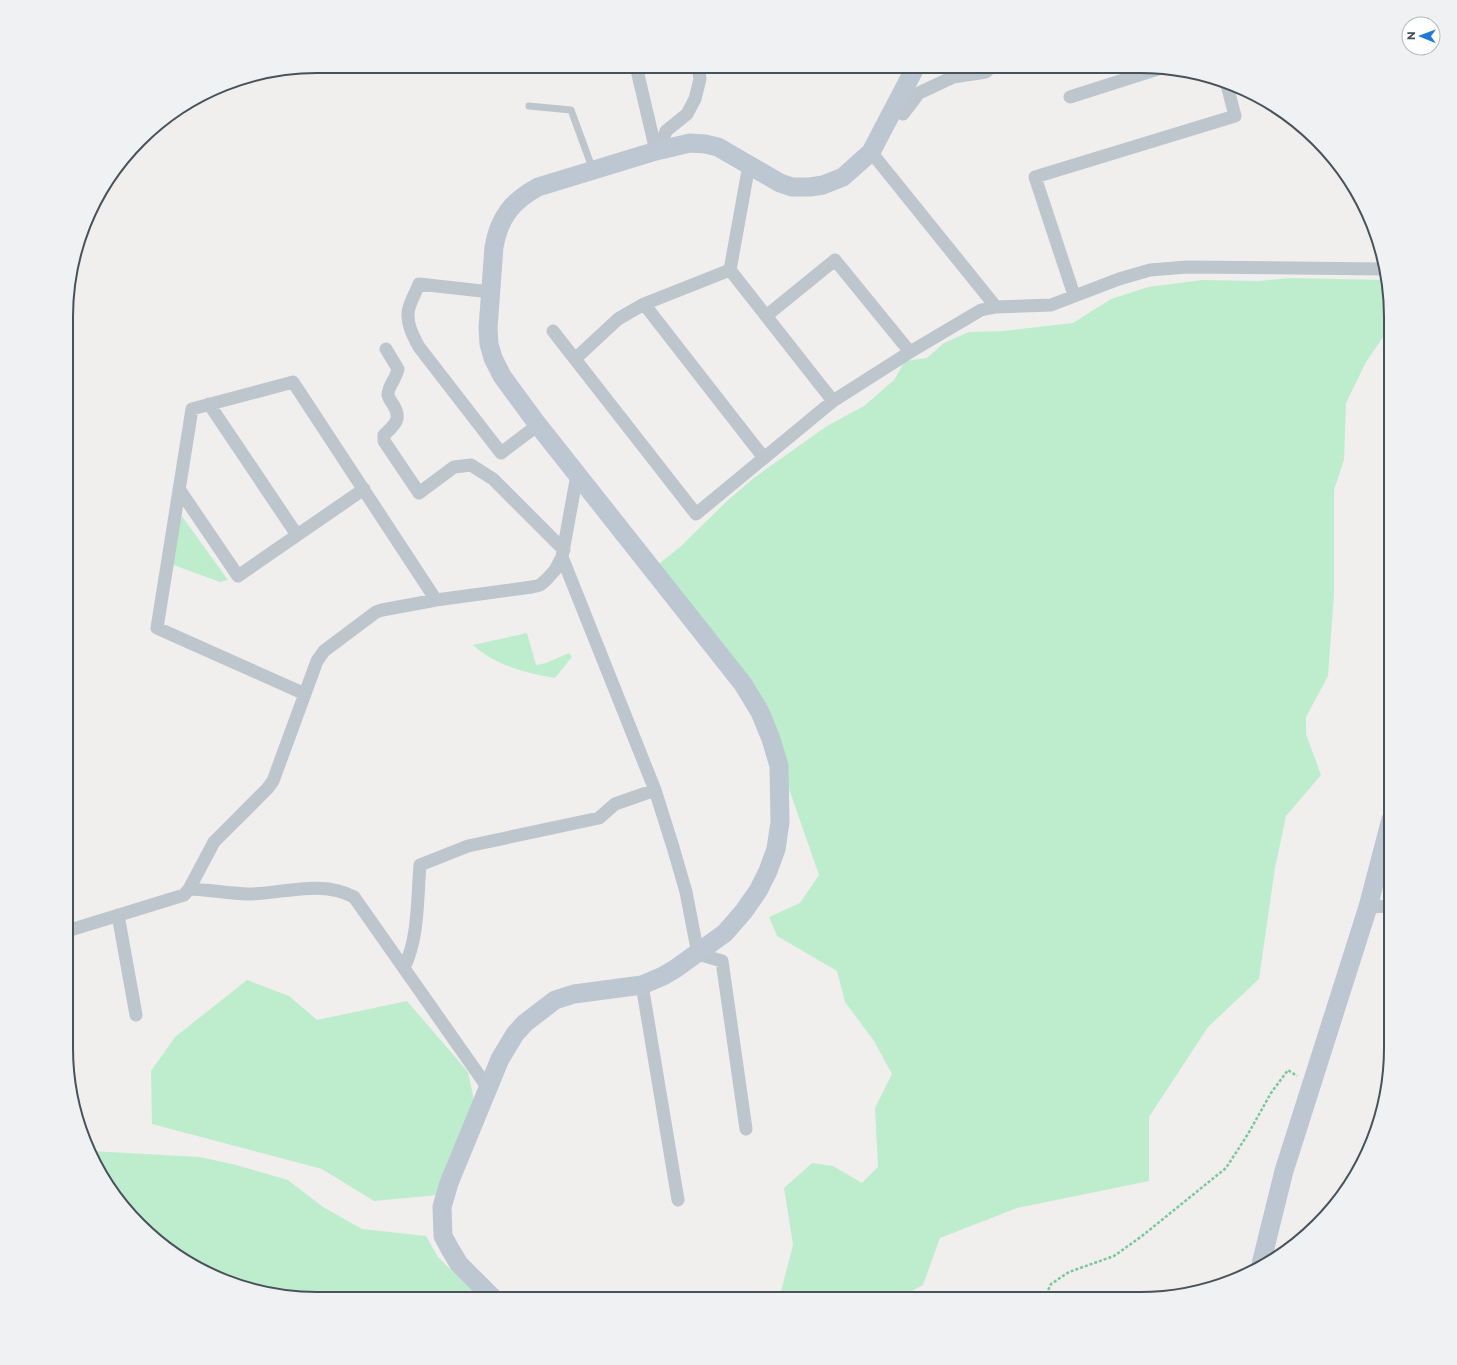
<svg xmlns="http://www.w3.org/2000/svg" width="1457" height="1365" viewBox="0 0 1457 1365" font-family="Montserrat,sans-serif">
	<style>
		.green { fill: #beedce }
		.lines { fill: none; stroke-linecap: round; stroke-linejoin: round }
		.path { stroke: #78c99d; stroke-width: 2.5; stroke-dasharray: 3 2; stroke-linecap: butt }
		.lane { stroke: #bdc6cd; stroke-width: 7 }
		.street { stroke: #bdc6cd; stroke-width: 13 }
		.secondary { stroke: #bdc7d1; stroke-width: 19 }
		.rim { fill: none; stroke: #47525b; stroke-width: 2 }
	</style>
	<rect width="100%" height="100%" fill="#f1eeee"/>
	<path class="green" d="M 1290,278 L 1386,280 L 1390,300 L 1390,327 L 1366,362 L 1346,403 L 1344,460 L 1334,490 L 1334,594 L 1328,676 L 1306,717 L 1306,734 L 1321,775 L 1286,816 L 1275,868 L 1259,979 L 1208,1027 L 1149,1117 L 1149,1181 L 1017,1208 L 940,1238 L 923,1285 L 897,1299 L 779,1299 L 793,1245 L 784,1188 L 812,1163 L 833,1166 L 862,1183 L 878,1167 L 875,1108 L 892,1074 L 874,1041 L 845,1002 L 837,971 L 777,936 L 769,917 L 800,903 L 819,875 L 774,746 L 654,568 L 680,547 L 726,502 L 755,477 L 827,426 L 864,406 L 894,380 L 905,361 L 927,358 L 944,343 L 969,332 L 1003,331 L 1073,323 L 1111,299 L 1148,287 L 1202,280 L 1259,281 Z
		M 176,508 L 228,580 L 220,582 L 168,563 Z
		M 527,633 L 536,665 L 546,663 L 569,653 L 572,657 L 555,678 C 525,673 495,665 473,645 Z
		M 247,980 L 289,996 L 317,1020 L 407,1001 L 468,1072 L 474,1100 L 438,1195 L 374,1201 L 322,1169 L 152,1124 L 151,1071 L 175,1037 Z
		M 90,1151 L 200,1157 L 236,1165 L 288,1180 L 323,1207 L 362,1229 L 426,1236 L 438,1257 L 481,1299 L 317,1299 L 252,1291 L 206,1273 L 128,1213 Z"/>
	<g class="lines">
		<path class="path" d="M 1044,1299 L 1051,1284 L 1069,1272 L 1114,1256 L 1142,1236 L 1226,1168 L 1248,1134 L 1271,1093 L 1288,1070 L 1297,1076"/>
		<path class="lane" d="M 529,106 L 571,110 L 593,170"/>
		<path class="street" d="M 636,66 L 656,151
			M 1070,97 L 1161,68
			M 895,108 L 903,114 L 919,93 L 953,77 L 986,72 L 992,66
			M 659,151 L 666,131 L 687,114 L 695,99 L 700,79 L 698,66
			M 871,152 L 996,307
			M 749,165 L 730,270 L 833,401
			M 491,292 L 419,284 C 416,292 411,300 409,308 C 405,321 413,336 419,347 L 501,453 L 538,425
			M 1074,295 L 1035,177 L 1235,116 L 1227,85
			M 644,304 L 764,458
			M 766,316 L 835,260 L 910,352
			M 553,331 L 696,514 L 833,401 L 910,352 L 981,310 L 996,307 L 1051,305 L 1119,279 L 1150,270 L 1187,267 L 1383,269
			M 386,349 L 398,369 C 397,377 387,388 388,395 C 389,399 392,403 394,406 C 402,420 394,425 384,435 L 384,441 L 419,493 L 454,467 L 471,465 L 493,479 L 564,550
			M 575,359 L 618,319 L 644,304 L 730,270
			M 209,404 L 297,535
			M 179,489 L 238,576 L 364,489
			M 562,557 L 655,790 L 673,847 L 686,892 L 698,954 L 722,961 L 746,1129
			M 305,694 L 157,628 L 192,409 L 293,382 L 436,600
			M 189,889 C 209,890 228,893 248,894 C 282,894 321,879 354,897 L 488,1088
			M 1368,907 L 1391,906
			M 118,915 L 136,1015
			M 67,931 L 184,895 L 189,889 L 214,842 L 267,789 L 273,781 L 317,661 L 324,651 L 376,612 L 382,610 L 436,600 L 532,587 L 540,585 L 546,580 L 555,570 L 562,557 L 577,475
			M 404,968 C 419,937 417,900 420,865 L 468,846 L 599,818 L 615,804 L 655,790
			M 642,985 L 678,1200"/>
		<path class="secondary" d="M 1261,1264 L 1284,1171 L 1368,907 L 1391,819
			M 494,1299 L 459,1264 L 450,1249 L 443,1236 L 442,1207 L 449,1183 L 500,1059 L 515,1034 L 525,1023 L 555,1000 L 574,994 L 642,985 L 663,976 L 675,969 L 725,933 L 744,911 L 758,891 L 768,871 L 776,849 L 780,822 L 779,766 L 771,739 L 760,712 L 743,684 L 538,425 L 502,376 L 493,358 L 489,344 L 488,328 L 494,247 C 499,218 512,201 538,187 L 656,151 L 690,143 L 705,144 L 718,147 L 780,183 L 792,187 L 810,187 L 823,185 L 843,177 L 871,152 L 916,66"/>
	</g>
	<path d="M0 0H1457V1365H0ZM317 73H1140A244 244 0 0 1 1384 317V1048A244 244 0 0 1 1140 1292H317A244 244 0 0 1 73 1048V317A244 244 0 0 1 317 73Z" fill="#f0f1f2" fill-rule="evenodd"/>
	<path class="rim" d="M317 73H1140A244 244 0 0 1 1384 317V1048A244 244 0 0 1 1140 1292H317A244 244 0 0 1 73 1048V317A244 244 0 0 1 317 73Z"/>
	<g transform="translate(1421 36) rotate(271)"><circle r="19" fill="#ffffff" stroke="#b5babd"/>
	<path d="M0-3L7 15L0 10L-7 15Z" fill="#2179d7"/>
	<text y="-6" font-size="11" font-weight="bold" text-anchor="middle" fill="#47525b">N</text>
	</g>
</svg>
